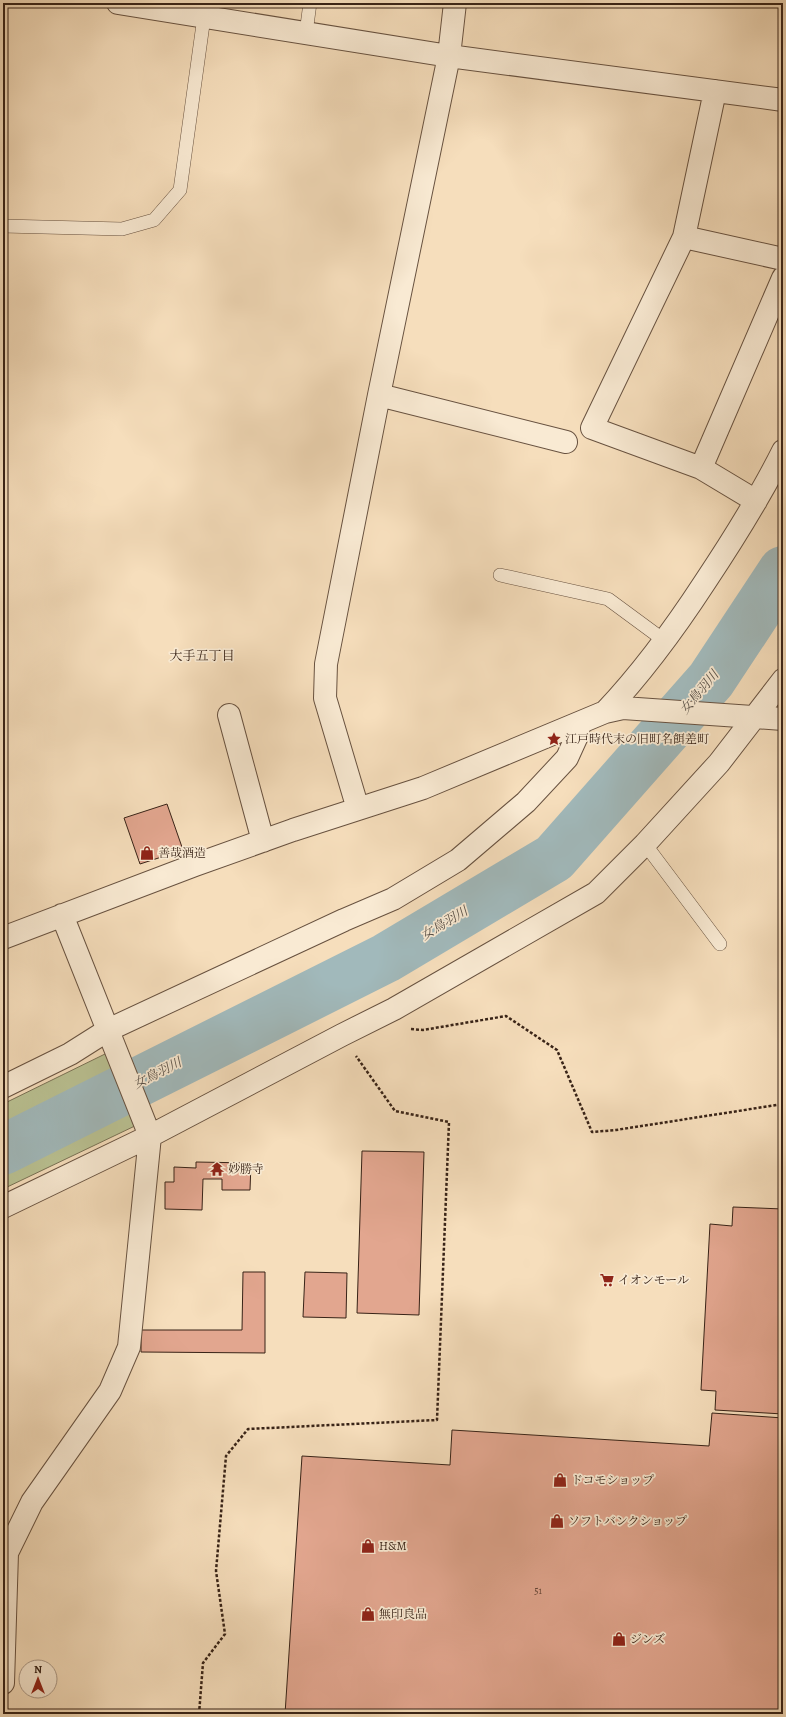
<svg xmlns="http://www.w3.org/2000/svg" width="786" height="1717" viewBox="0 0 786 1717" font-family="Alegreya,'Noto Serif JP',serif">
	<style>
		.green { fill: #bac293; stroke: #797255 }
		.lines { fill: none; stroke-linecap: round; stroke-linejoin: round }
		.river { stroke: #a1b9bb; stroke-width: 50 }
		.building { fill: #e2a68f; stroke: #382317 }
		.lane-casing { stroke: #685240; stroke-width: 14 }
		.street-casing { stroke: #685240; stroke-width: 24 }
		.path { stroke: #382317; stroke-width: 2.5; stroke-dasharray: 3 2; stroke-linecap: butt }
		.lane { stroke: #f9ead3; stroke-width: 13 }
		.street { stroke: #f9ead3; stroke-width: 22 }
		.labels { text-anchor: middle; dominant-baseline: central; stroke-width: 3.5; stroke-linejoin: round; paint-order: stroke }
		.number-label { font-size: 10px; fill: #624435 }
		.poi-label { font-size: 12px; fill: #382317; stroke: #f9ead3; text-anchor: start }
		.neighbourhood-label { font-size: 13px; fill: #382317; stroke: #f9ead3 }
		.water-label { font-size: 13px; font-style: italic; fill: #585048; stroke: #f9ead3 }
	</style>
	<rect width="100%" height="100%" fill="#f6debc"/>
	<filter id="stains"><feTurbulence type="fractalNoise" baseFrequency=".005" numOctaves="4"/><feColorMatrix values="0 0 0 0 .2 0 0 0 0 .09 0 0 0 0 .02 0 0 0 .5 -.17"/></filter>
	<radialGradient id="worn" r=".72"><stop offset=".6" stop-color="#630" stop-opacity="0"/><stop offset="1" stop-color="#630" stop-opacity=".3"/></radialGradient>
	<path class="green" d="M 105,1054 L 123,1084 L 3,1141 L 3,1104 Z
		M 127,1097 L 139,1124 L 3,1189 L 3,1158 Z"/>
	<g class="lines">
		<path class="river" d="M 3,1150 L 386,958 L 554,858 L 711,680 L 783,571"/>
	</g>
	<path class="building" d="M 167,804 L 183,850 L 140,864 L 124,818 Z
		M 362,1151 L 424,1152 L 419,1315 L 357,1313 Z
		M 196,1162 L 251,1163 L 250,1190 L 222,1190 L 222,1179 L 203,1179 L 202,1210 L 165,1209 L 165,1182 L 174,1182 L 174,1167 L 196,1168 Z
		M 733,1207 L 783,1209 L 783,1414 L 715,1410 L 716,1391 L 701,1390 L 710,1224 L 732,1226 Z
		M 243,1272 L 265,1272 L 265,1353 L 141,1352 L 141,1330 L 242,1330 Z
		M 305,1272 L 347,1273 L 346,1318 L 303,1317 Z
		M 712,1413 L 783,1418 L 783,1714 L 285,1714 L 302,1456 L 450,1465 L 452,1430 L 709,1446 Z"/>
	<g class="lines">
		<defs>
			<path id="lane" d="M 306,33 L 310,3
				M 3,226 L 122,229 L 154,220 L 180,190 L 204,17
				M 500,575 L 608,599 L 665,641
				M 645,844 L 720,944"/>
			<path id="street" d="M 118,3 L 449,56 L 783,100
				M 715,91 L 684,237 L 592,428 L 701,468 L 756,501
				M 684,237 L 783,259
				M 379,395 L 566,442
				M 701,468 L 783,278
				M 605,712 C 643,672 675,628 705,582 C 733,540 760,497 783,451
				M 229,715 L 263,841
				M 358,809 L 325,698 L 326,664 L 379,395 L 449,56 L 455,3
				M 3,938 L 195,865 L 293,830 L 423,788 L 605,712 L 623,708 L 783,719
				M 3,1087 L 70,1054 L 108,1030 L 344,920 L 393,899 L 458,860 L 526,802 L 567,758 L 577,736 L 580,723
				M 3,1207 L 150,1136 L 342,1035 L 394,1009 L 596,893 L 645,844 L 719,763 L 783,680
				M 3,1683 L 7,1553 L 32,1502 L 110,1391 L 129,1347 L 150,1136 L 62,915"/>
		</defs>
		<use href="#lane" class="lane-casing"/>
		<use href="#street" class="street-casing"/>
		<path class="path" d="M 411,1029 L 423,1030 L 506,1016 L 557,1050 L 592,1132 L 616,1130 L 783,1104
			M 199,1714 L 203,1663 L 225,1634 L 216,1571 L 226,1456 L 248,1429 L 437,1420 L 449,1122 L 395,1111 L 356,1056"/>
		<use href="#lane" class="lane"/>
		<use href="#street" class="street"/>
	</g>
	<defs>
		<symbol id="sight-bare" viewBox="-9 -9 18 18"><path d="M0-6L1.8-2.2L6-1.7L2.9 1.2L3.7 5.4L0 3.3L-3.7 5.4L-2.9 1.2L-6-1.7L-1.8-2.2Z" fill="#8f2418" stroke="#f9ead3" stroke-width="2.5" paint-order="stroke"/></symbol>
		<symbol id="shop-bare" viewBox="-9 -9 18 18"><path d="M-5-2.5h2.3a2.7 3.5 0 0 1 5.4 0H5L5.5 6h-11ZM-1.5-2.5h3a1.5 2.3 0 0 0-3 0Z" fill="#8f2418" stroke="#f9ead3" stroke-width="2.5" paint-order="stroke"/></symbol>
		<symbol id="temple-bare" viewBox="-9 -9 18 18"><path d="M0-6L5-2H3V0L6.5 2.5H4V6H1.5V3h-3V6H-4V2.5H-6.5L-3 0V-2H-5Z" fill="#8f2418" stroke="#f9ead3" stroke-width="2.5" paint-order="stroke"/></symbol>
		<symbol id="supermarket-bare" viewBox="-9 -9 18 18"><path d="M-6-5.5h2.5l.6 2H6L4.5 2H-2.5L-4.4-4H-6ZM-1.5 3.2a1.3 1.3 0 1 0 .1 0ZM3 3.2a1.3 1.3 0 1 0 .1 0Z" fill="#8f2418" stroke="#f9ead3" stroke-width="2.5" paint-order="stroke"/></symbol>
	</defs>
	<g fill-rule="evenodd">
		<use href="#sight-bare" x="544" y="729" width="20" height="20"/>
		<use href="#shop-bare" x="137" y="843" width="20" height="20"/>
		<use href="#temple-bare" x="207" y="1159" width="20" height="20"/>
		<use href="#supermarket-bare" x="597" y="1270" width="20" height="20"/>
		<use href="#shop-bare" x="550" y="1470" width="20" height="20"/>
		<use href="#shop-bare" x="547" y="1511" width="20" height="20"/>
		<use href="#shop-bare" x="358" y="1536" width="20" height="20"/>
		<use href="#shop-bare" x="358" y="1604" width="20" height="20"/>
		<use href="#shop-bare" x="609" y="1629" width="20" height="20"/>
	</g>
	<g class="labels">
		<g class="number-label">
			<text x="538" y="1590">51</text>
		</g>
		<g class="poi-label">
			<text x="565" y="739">江戸時代末の旧町名餌差町</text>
			<text x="158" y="853">善哉酒造</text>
			<text x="228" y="1169">妙勝寺</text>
			<text x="618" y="1280">イオンモール</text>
			<text x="571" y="1480">ドコモショップ</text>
			<text x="568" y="1521">ソフトバンクショップ</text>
			<text x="379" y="1546">H&amp;M</text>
			<text x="379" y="1614">無印良品</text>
			<text x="630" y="1639">ジンズ</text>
		</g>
		<g class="neighbourhood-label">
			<text x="202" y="655">大手五丁目</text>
		</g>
		<g class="water-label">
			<text transform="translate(699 692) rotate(-50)">女鳥羽川</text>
			<text transform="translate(444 923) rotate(-31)">女鳥羽川</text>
			<text transform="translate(157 1073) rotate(-27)">女鳥羽川</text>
		</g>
	</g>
	<rect width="786" height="1717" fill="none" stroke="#f6debc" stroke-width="16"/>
	<rect x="4" y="4" width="778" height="1709" fill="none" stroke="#382317" stroke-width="2"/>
	<rect x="8" y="8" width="770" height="1701" fill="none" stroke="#382317"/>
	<g transform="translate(38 1679)"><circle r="19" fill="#f9ead3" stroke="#ac9a88"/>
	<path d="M0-3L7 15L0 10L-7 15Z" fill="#8f2418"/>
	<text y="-6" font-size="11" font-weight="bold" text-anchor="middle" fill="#382317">N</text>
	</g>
	<rect width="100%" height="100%" filter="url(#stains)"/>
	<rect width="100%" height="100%" fill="url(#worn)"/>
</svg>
